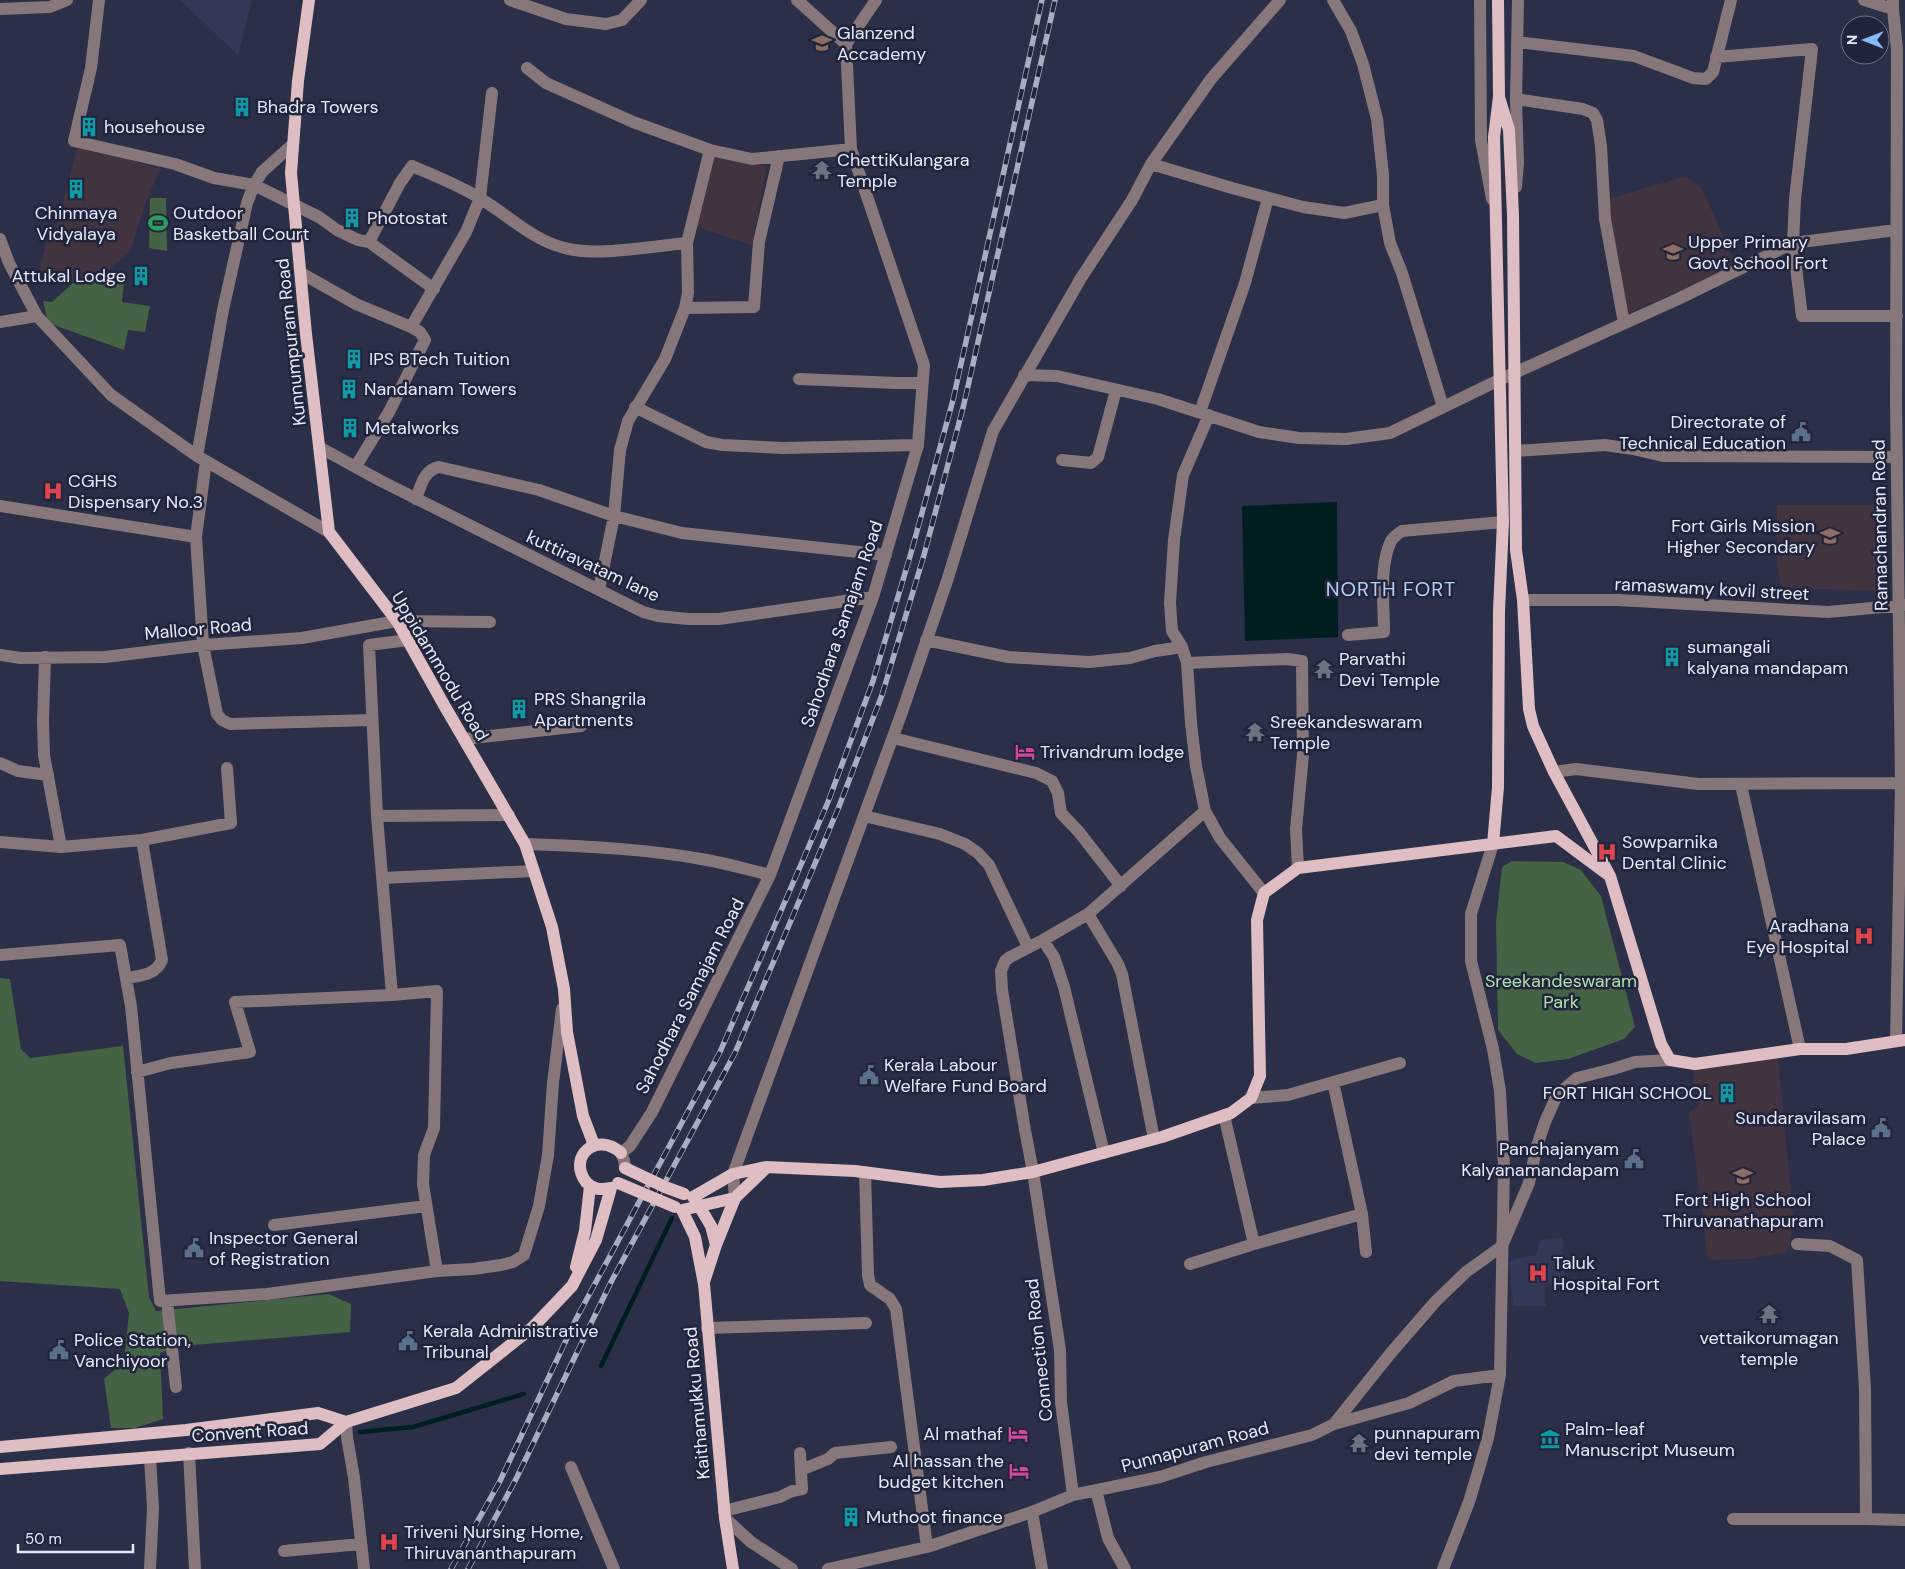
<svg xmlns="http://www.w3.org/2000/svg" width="1905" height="1569" viewBox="0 0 1905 1569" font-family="'DM Sans',sans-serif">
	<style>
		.built { fill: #333857 }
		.education { fill: #423340 }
		.green { fill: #456244 }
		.water { fill: #001d20 }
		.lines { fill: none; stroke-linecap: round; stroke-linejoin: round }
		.stream { stroke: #001d20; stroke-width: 4.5 }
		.minor { stroke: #87777a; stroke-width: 12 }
		.major { stroke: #debdc3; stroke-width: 12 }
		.rail-casing { stroke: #a9adc0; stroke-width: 5.5 }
		.rail { stroke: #21253c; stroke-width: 4; stroke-dasharray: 11; stroke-linecap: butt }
		.major-bridge { stroke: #debdc3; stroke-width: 12 }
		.labels { text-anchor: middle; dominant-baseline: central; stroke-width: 5; stroke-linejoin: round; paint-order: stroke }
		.poi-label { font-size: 18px; fill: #e5e9f9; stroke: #21253c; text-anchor: start }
		.street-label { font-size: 18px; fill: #e5e9f9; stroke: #21253c }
		.park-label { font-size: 18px; fill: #aee1ac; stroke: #21253c }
		.quarter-label { font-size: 20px; letter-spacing: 1px; fill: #b3d0f4; stroke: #21253c }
	</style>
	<rect width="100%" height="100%" fill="#2b2f47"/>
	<path class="built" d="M 180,0 L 252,0 L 238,55 Z
		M 1562,1238 L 1566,1283 L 1544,1285 L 1546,1306 L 1513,1306 L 1509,1263 L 1514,1259 L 1536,1255 L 1540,1240 Z"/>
	<path class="education" d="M 78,144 L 160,169 L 145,205 L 130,252 L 101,276 L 62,284 L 38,277 L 47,240 L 55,232 Z
		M 713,155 L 767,166 L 752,245 L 698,227 L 698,211 Z
		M 1686,176 L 1702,188 L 1736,266 L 1629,313 L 1613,239 L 1608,199 Z
		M 1777,505 L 1883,505 L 1884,591 L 1781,588 L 1777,566 Z
		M 1778,1058 L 1794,1224 L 1787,1252 L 1749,1259 L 1708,1260 L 1689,1112 L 1698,1106 L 1692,1067 Z"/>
	<path class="green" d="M 150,198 L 166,198 L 167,251 L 149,248 Z
		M 93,281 L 102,285 L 124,282 L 122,302 L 150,306 L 145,332 L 128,330 L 124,350 L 48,323 L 43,301 L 52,302 L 73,283 Z
		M 1512,861 L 1563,862 L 1581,870 L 1601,896 L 1635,1027 L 1624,1039 L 1568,1059 L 1536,1063 L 1517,1054 L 1498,1030 L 1496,922 L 1502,867 Z
		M 0,978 L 10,979 L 21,1049 L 30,1058 L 123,1046 L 149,1297 L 156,1311 L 329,1294 L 351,1304 L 350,1332 L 181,1346 L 160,1353 L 163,1419 L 135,1428 L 111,1428 L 104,1379 L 124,1362 L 129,1313 L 120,1289 L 0,1281 Z"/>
	<path class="water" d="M 1337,502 L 1338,637 L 1245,641 L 1242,506 Z"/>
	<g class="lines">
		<path class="stream" d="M 601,1366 L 672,1218
			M 360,1432 L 413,1427 L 524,1394"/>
		<path class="minor" d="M 99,0 L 91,68 L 74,141 L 175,164 L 214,178 L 254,185 L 319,217 L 337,230 L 358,240 L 369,242 L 434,289
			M 510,0 L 566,19 L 606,24 L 622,20 L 641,0
			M 797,0 L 846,44
			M 1333,0 L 1351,31 L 1363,64 L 1377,119 L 1383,175 L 1383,205 L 1390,243 L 1402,273 L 1443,407
			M 1480,0 L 1481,140 L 1492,199
			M 1864,0 L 1893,9
			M 1893,0 L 1893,9 L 1897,49 L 1896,402 L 1901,783 L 1896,1040
			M 0,9 L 50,7 L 67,0
			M 1518,42 L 1634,56 L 1693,78 L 1706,79 L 1713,72 L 1731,0
			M 846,44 L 876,0
			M 1716,57 L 1812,49 L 1795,199 L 1793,243 L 1802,316 L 1897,316
			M 527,68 L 546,83 L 633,122 L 710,150 L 752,159 L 851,149
			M 1516,99 L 1583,109 L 1593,113 L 1597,120 L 1601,146 L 1605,219 L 1624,323
			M 1151,164 L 1232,188 L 1303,207 L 1344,213 L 1383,205
			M 1516,187 L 1518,163 L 1516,99 L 1518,0
			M 0,239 L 9,263 L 37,316 L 111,395 L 197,456 L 329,532
			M 369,242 L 400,183 L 412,166 C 435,176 459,185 481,199 C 511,217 534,242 569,249 C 601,256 654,246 687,243
			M 301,273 L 356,304 L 411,327 L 420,332 L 425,340 L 389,412 L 356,466
			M 685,308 L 754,307 L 759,242 L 779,156
			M 0,322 L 37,316
			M 411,327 L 466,232 L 480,198 L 492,93
			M 1024,375 L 1057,376 L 1158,399 L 1259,432 L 1299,438 L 1346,439 L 1390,433 L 1501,379 L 1678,299 L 1793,243 L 1896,230
			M 799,379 L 896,383 L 922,383
			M 635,407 L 706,442 L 722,445 L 783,448 L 918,445
			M 1200,412 L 1245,283 L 1268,198
			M 1209,415 L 1183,475 L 1174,540 L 1170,603 L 1172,631 L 1182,647 L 1187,663 L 1191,723 L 1196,766 L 1205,811 L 1220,838 L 1264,893
			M 319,447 L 381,481 L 643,612 L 658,616 L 688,619 L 719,619 L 873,597
			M 1516,451 L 1605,445 L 1633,449 L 1663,456 L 1897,457
			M 197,456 L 223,310 L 247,203 L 254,185 L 262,172 L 292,145
			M 1062,460 L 1091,463 L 1098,457 L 1116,390
			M 206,461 L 196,537 L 203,645 L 217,714 L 222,720 L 230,724 L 372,720
			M 416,499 C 421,485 424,470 439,467 L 539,490 L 614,516 L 682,533 L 886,555
			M 0,506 L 196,537
			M 599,590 L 614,516 L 620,450 L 628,421 L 665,359 L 685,308 L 688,293 L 687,243 L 710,150
			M 1523,600 L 1618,600 L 1828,612 L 1905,605
			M 1348,635 L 1384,632 C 1384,605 1379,565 1391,541 C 1393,537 1398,534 1402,531 L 1503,522
			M 926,640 L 1008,657 L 1089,662 L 1130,658 L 1155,651 L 1182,647
			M 0,655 L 21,658 L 105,657 L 203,645 L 302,638 L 397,621 L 490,622
			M 45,657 L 43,722 L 44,755 L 61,847
			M 1187,663 L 1287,659 L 1302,661 L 1303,755 L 1296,829 L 1298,868
			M 893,738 L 1036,773 L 1052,781 L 1058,793 L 1061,813 L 1079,832 L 1121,886
			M 464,739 L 581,726
			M 0,763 L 18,771 L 48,775
			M 1554,772 L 1576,769 L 1698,784 L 1901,783
			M 1741,785 L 1800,1049
			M 377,816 L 509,815
			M 864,816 L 940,834 L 965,844 L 978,853 L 989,865 L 1028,947
			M 0,842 L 61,847 L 142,840 L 231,823 L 227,768
			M 525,844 C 586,846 648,849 707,860 C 729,864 749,870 770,875
			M 382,878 L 534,871
			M 1088,914 L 1118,964 L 1122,974 L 1154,1139
			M 1043,940 L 1054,957 L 1064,987 L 1104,1153
			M 0,955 L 120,945 L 131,1006 L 160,1301 L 267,1294 L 437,1271 L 473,1269 L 501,1265 L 513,1262 L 524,1255 L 539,1206 L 548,1155 L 553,1083 L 562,1009
			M 126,978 C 140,976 156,975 162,960 L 142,840
			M 392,995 L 377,816 L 369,645 L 408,640
			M 137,1072 L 171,1063 L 250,1052 L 235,1002 L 392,995 L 437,991 L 434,1128 L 424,1155 L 423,1184 L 437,1271
			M 1333,1082 L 1362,1214 L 1366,1252
			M 1251,1098 L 1288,1095 L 1400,1063
			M 1224,1115 L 1254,1244
			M 625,1168 L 624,1160 L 621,1153 L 630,1146 L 652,1112 L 770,875 L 873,597 L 918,445 L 924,365 L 851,149 L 846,44
			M 865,1172 L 868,1275 L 870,1285 L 890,1299 L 896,1309 L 927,1547
			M 735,1198 L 733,1174 L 902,712 L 948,578 L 993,431 L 1081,278 L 1132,200 L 1151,164 L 1211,79 L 1280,0
			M 274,1225 L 426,1206
			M 1797,1244 L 1830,1246 L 1857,1260 L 1865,1389 L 1866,1519 L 1905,1520
			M 1190,1264 L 1254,1244 L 1362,1214
			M 167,1301 L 176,1387
			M 707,1328 L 866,1323
			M 346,1422 L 347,1437 L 354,1478 L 364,1569
			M 1334,1424 L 1409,1403 L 1454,1381 L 1500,1375
			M 189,1453 L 195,1569
			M 150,1457 L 153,1508 L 150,1569
			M 571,1467 L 614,1569
			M 801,1470 L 828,1459 L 835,1453 L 891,1447
			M 1096,1490 L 1108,1538 L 1125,1569
			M 1073,1495 L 1061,1402 L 1060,1350 L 1033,1172 L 1025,1130 L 1002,990 L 1001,971 L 1005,961 L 1010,957 L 1043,940 L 1088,914 L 1205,811
			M 724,1511 L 780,1497 L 792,1491 L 802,1489 L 800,1453
			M 1032,1512 L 1042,1569
			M 725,1518 L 751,1542 L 792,1569
			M 1733,1519 L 1866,1519
			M 284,1551 L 361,1544
			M 828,1569 L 927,1547 L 1032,1512 L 1073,1495 L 1160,1477 L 1206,1462 L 1312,1435 L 1334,1424 L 1390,1354 L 1435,1302 L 1466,1272 L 1502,1246 L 1529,1183 L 1536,1149 L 1545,1122 L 1557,1095 L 1577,1078 L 1613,1069 L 1635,1062 L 1670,1060
			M 1443,1569 L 1469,1502 L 1488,1438 L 1500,1375 L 1504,1166 L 1500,1091 L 1493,1049 L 1471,961 L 1471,914 L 1493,844"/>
		<path class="major" d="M 309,0 L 298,81 L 291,173 L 306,334 L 329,532 L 397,621 L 444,705 L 525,844 L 552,927 L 564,989 L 567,1032 L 583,1116 L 594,1145
			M 1499,97 L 1509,130 L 1513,215 L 1516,550 L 1523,600 L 1529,709 L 1533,726 L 1554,772 L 1610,876 L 1661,1044 L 1670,1060 L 1695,1064 L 1800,1049 L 1846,1049 L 1905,1040
			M 1493,844 L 1498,787 L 1499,611 L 1503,522 L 1494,137 L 1499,97 L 1498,0
			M 693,1197 L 733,1174 L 766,1167 L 855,1171 L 940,1182 L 983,1180 L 1033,1172 L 1162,1137 L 1231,1113 L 1251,1098 L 1260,1076 L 1257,920 L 1264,893 L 1298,868 L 1556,836 L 1607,874
			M 695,1199 L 711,1226 L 716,1245
			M 682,1210 L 695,1237 L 704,1284 L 725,1518 L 733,1569
			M 682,1210 L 735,1198
			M 576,1267 L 585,1231 L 590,1186
			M 704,1282 L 716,1245 L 735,1198 L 766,1168
			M 0,1447 L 186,1430 L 318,1413 L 346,1422
			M 0,1469 L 320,1444 L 346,1422 L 456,1388 L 533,1327 L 572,1286 L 596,1240 L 611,1188 C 601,1190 593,1190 586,1182 C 567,1156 597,1131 621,1153"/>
		<defs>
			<path id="rail" d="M 451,1569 L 500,1481 L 576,1319 L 720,1052 L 828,802 L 873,681 L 911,553 L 953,400 L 1042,0
				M 468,1569 L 517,1477 L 611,1282 L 735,1053 L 838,809 L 882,695 L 924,555 L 964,404 L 1055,0"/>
		</defs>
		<use href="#rail" class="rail-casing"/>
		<use href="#rail" class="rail"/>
		<path class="major-bridge" d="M 625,1168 L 665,1187 L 684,1194
			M 618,1183 L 675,1207"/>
	</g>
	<defs>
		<symbol id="school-bare" viewBox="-9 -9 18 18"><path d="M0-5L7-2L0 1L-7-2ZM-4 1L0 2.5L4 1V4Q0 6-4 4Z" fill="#8d6e63" stroke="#21253c" stroke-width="2.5" paint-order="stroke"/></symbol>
		<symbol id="building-bare" viewBox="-9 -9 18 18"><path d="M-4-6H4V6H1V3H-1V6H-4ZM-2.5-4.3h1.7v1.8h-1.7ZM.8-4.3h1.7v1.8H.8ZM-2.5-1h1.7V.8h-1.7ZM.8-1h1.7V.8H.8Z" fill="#0f9aa8" stroke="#21253c" stroke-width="2.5" paint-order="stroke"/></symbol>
		<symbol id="temple-bare" viewBox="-9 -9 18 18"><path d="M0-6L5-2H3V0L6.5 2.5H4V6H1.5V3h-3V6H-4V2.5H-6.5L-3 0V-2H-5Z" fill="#6b7280" stroke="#21253c" stroke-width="2.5" paint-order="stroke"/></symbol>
		<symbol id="stadium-bare" viewBox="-9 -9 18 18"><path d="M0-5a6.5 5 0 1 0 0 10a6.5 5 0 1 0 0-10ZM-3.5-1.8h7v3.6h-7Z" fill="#2e9e5b" stroke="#21253c" stroke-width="2.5" paint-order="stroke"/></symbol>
		<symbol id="civic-bare" viewBox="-9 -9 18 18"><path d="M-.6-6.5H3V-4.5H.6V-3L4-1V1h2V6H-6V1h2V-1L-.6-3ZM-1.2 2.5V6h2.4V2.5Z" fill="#5c6f8a" stroke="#21253c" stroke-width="2.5" paint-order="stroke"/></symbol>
		<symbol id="hospital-bare" viewBox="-9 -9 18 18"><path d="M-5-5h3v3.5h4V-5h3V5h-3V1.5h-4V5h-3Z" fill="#e0444e" stroke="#21253c" stroke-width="2.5" paint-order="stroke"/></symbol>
		<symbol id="hotel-bare" viewBox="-9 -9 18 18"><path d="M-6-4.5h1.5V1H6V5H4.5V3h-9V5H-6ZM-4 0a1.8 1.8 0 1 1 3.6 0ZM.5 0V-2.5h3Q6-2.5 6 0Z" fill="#d1479c" stroke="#21253c" stroke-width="2.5" paint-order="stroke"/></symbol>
		<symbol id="museum-bare" viewBox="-9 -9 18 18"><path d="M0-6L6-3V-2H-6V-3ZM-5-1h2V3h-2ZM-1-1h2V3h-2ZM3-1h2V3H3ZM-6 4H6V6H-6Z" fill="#0f9aa8" stroke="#21253c" stroke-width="2.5" paint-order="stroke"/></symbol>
	</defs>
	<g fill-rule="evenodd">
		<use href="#school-bare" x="808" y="29" width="28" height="28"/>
		<use href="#building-bare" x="228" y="93" width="28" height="28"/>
		<use href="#building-bare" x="75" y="113" width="28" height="28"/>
		<use href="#temple-bare" x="808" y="156" width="28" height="28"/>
		<use href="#building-bare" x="62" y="175" width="28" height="28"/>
		<use href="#building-bare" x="338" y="204" width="28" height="28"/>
		<use href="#stadium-bare" x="144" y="209" width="28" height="28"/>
		<use href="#school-bare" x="1659" y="238" width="28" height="28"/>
		<use href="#building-bare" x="127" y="262" width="28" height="28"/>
		<use href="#building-bare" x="340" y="345" width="28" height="28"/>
		<use href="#building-bare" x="335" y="375" width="28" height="28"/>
		<use href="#building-bare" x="336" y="414" width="28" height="28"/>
		<use href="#civic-bare" x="1787" y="418" width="28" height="28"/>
		<use href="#hospital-bare" x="39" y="477" width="28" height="28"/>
		<use href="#school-bare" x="1816" y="522" width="28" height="28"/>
		<use href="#building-bare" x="1658" y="643" width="28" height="28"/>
		<use href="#temple-bare" x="1310" y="655" width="28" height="28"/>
		<use href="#building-bare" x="505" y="695" width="28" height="28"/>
		<use href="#temple-bare" x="1241" y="718" width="28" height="28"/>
		<use href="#hotel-bare" x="1011" y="738" width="28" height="28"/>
		<use href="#hospital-bare" x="1593" y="838" width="28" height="28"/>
		<use href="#hospital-bare" x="1850" y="922" width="28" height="28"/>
		<use href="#civic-bare" x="855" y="1061" width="28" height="28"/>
		<use href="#building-bare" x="1713" y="1079" width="28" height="28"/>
		<use href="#civic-bare" x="1867" y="1114" width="28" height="28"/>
		<use href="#civic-bare" x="1620" y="1145" width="28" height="28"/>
		<use href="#school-bare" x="1729" y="1162" width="28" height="28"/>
		<use href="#civic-bare" x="180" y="1234" width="28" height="28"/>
		<use href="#hospital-bare" x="1524" y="1259" width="28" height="28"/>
		<use href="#temple-bare" x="1755" y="1300" width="28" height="28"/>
		<use href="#civic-bare" x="394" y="1327" width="28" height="28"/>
		<use href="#civic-bare" x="45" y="1336" width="28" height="28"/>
		<use href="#hotel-bare" x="1004" y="1420" width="28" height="28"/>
		<use href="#museum-bare" x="1536" y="1425" width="28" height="28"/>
		<use href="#temple-bare" x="1345" y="1429" width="28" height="28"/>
		<use href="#hotel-bare" x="1005" y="1457" width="28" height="28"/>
		<use href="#building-bare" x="837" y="1503" width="28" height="28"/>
		<use href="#hospital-bare" x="375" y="1528" width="28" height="28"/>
	</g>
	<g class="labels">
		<g class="poi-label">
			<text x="837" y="33">Glanzend<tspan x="837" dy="21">Accademy</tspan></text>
			<text x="257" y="107">Bhadra Towers</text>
			<text x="104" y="127">househouse</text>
			<text x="837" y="160">ChettiKulangara<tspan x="837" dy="21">Temple</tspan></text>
			<text x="76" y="213" text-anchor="middle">Chinmaya<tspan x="76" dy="21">Vidyalaya</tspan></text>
			<text x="173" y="213">Outdoor<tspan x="173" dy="21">Basketball Court</tspan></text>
			<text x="367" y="218">Photostat</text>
			<text x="1688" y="242">Upper Primary<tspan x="1688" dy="21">Govt School Fort</tspan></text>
			<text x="126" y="276" text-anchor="end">Attukal Lodge</text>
			<text x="369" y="359">IPS BTech Tuition</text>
			<text x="364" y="389">Nandanam Towers</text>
			<text x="1786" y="422" text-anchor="end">Directorate of<tspan x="1786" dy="21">Technical Education</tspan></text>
			<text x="365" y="428">Metalworks</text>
			<text x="68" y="481">CGHS<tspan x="68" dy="21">Dispensary No.3</tspan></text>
			<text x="1815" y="526" text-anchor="end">Fort Girls Mission<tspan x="1815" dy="21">Higher Secondary</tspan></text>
			<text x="1687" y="647">sumangali<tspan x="1687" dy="21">kalyana mandapam</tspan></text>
			<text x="1339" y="659">Parvathi<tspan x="1339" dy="21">Devi Temple</tspan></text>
			<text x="534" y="699">PRS Shangrila<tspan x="534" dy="21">Apartments</tspan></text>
			<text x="1270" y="722">Sreekandeswaram<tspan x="1270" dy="21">Temple</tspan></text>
			<text x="1040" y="752">Trivandrum lodge</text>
			<text x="1622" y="842">Sowparnika<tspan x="1622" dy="21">Dental Clinic</tspan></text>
			<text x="1849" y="926" text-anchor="end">Aradhana<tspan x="1849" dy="21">Eye Hospital</tspan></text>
			<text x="884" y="1065">Kerala Labour<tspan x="884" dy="21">Welfare Fund Board</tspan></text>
			<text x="1712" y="1093" text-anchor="end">FORT HIGH SCHOOL</text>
			<text x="1866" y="1118" text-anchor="end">Sundaravilasam<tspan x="1866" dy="21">Palace</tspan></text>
			<text x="1619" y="1149" text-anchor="end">Panchajanyam<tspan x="1619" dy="21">Kalyanamandapam</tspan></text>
			<text x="1743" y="1200" text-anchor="middle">Fort High School<tspan x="1743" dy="21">Thiruvanathapuram</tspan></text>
			<text x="209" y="1238">Inspector General<tspan x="209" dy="21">of Registration</tspan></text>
			<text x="1553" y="1263">Taluk<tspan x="1553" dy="21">Hospital Fort</tspan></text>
			<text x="423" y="1331">Kerala Administrative<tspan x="423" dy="21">Tribunal</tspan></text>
			<text x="1769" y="1338" text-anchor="middle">vettaikorumagan<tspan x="1769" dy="21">temple</tspan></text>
			<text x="74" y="1340">Police Station,<tspan x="74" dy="21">Vanchiyoor</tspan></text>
			<text x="1565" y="1429">Palm-leaf<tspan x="1565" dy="21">Manuscript Museum</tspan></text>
			<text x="1374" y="1433">punnapuram<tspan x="1374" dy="21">devi temple</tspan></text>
			<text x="1003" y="1434" text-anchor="end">Al mathaf</text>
			<text x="1004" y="1461" text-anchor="end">Al hassan the<tspan x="1004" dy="21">budget kitchen</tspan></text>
			<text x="866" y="1517">Muthoot finance</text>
			<text x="404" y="1532">Triveni Nursing Home,<tspan x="404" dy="21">Thiruvananthapuram</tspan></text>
		</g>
		<g class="street-label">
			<text transform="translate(291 342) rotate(-96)">Kunnumpuram Road</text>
			<text transform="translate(1880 525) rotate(-91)">Ramachandran Road</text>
			<text transform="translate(593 566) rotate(25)">kuttiravatam lane</text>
			<text transform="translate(1712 589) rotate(3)">ramaswamy kovil street</text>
			<text transform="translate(842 624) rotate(-71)">Sahodhara Samajam Road</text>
			<text transform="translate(198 629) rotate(-5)">Malloor Road</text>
			<text transform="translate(440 666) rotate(59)">Uppidammodu Road</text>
			<text transform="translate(690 996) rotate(-63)">Sahodhara Samajam Road</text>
			<text transform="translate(1039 1350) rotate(-96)">Connection Road</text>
			<text transform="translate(697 1403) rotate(-95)">Kaithamukku Road</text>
			<text transform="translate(250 1432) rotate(-4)">Convent Road</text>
			<text transform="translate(1195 1447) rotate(-15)">Punnapuram Road</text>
		</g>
		<g class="park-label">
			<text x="1561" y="981">Sreekandeswaram<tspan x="1561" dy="21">Park</tspan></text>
		</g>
		<g class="quarter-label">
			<text x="1391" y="589">NORTH FORT</text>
		</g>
	</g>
	<g transform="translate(1865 40) rotate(270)"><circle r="24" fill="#21253c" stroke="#6f7388"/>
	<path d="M0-4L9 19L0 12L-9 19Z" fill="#87bbfb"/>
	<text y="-8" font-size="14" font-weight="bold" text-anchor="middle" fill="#e5e9f9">N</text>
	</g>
	<path d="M18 1544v8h115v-8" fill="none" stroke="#e5e9f9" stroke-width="2.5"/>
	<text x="25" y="1544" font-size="15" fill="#e5e9f9" stroke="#21253c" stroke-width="4" paint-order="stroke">50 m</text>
</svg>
